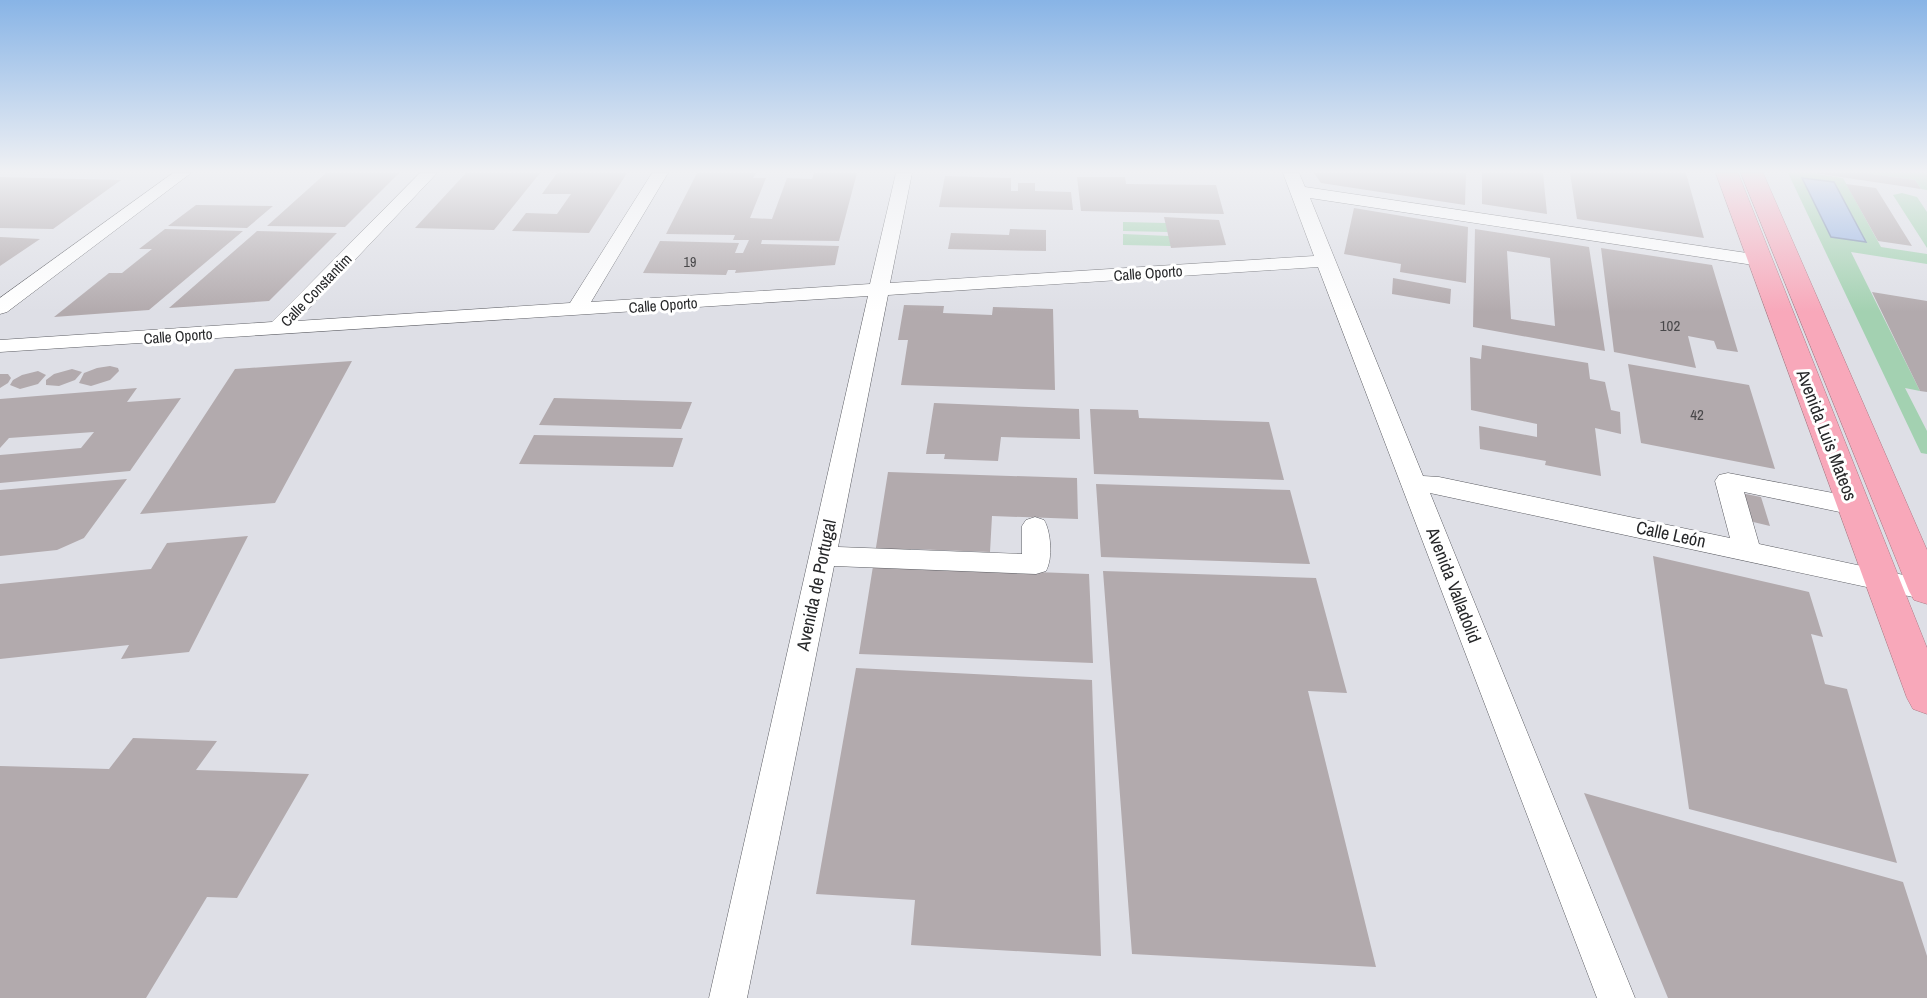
<svg xmlns="http://www.w3.org/2000/svg" width="1927" height="998" viewBox="0 0 1927 998" font-family="'Archivo Narrow',sans-serif">
	<style>
		.green { fill: #a3d1b1 }
		.water { fill: #98b4e3; stroke: #768aab; stroke-width: 1.5 }
		.building { fill: #b2aaad; fill-rule: evenodd }
		.lines { fill: none; stroke-linecap: round; stroke-linejoin: round }
		.minor-casing { stroke: #5b5c62; stroke-width: 1 }
		.highway-casing { stroke: #ae7b87; stroke-width: 1 }
		.minor { fill: #fff; fill-rule: evenodd }
		.highway { fill: #f8a8ba; fill-rule: evenodd }
		.labels { text-anchor: middle; dominant-baseline: central; stroke-width: 6; stroke-linejoin: round; paint-order: stroke }
		.far-number-label { font-size: 14px; fill: #49484a }
		.far-street-label { font-size: 15px; fill: #262729; stroke: #fff }
		.number-label { font-size: 15px; fill: #49484a }
		.street-label { font-size: 18px; fill: #262729; stroke: #fff }
	</style>
	<rect width="100%" height="100%" fill="#dedfe6"/>
	<path class="green" d="M 1788,173 L 1811,173 L 1843,178 L 1881,247 L 1927,254 L 1927,264 L 1851,252 L 1920,391 L 1905,388 L 1927,431 L 1927,454 L 1921,453 Z
		M 1863,173 L 1927,173 L 1927,190 L 1921,189 L 1915,180 Z
		M 1902,193 L 1917,197 L 1927,212 L 1927,248 L 1893,195 Z
		M 1123,222 L 1166,223 L 1168,232 L 1123,231 Z
		M 1123,234 L 1169,236 L 1171,246 L 1123,245 Z"/>
	<path class="water" d="M 1802,178 L 1834,182 L 1866,242 L 1831,237 Z"/>
	<path class="building" d="M 326,173 L 399,173 L 345,227 L 267,226 Z
		M 466,173 L 540,173 L 494,230 L 415,228 Z
		M 557,173 L 627,173 L 589,233 L 512,231 L 526,213 L 557,214 L 571,194 L 542,194 Z
		M 697,173 L 756,173 L 753,178 L 766,178 L 750,218 L 772,219 L 787,178 L 812,179 L 814,173 L 857,173 L 839,241 L 762,240 L 761,244 L 839,246 L 835,265 L 735,273 L 736,270 L 728,270 L 726,275 L 643,273 L 660,241 L 739,243 L 735,253 L 743,253 L 749,240 L 733,240 L 735,235 L 666,234 Z
		M 1314,173 L 1466,173 L 1465,205 L 1321,183 Z
		M 1482,173 L 1543,173 L 1547,214 L 1482,204 Z
		M 1570,173 L 1686,173 L 1704,238 L 1577,219 Z
		M 1814,173 L 1863,173 L 1915,180 L 1921,189 Z
		M 945,176 L 1011,178 L 1011,191 L 1018,191 L 1018,183 L 1035,183 L 1035,191 L 1071,192 L 1073,210 L 939,207 Z
		M 0,177 L 121,180 L 53,229 L 0,228 Z
		M 1077,177 L 1125,177 L 1126,184 L 1216,185 L 1224,214 L 1081,211 Z
		M 1846,184 L 1876,188 L 1912,246 L 1878,241 Z
		M 196,205 L 273,206 L 247,228 L 168,226 Z
		M 1354,208 L 1468,227 L 1466,283 L 1400,272 L 1401,264 L 1344,254 Z
		M 1164,217 L 1219,220 L 1226,245 L 1171,248 Z
		M 165,229 L 243,231 L 149,310 L 54,317 L 109,273 L 122,273 L 152,249 L 139,249 Z
		M 1010,229 L 1046,230 L 1046,251 L 948,249 L 951,233 L 1009,235 Z
		M 1475,229 L 1589,247 L 1605,351 L 1473,327 ZM 1507,251 L 1550,258 L 1555,326 L 1511,319 Z
		M 257,231 L 337,233 L 269,301 L 169,308 Z
		M 0,237 L 40,239 L 0,266 Z
		M 1601,248 L 1712,265 L 1738,352 L 1717,349 L 1714,341 L 1688,336 L 1696,368 L 1614,352 Z
		M 1393,278 L 1451,289 L 1450,304 L 1392,294 Z
		M 1872,292 L 1927,301 L 1927,392 L 1920,391 Z
		M 904,305 L 944,306 L 943,313 L 992,315 L 993,307 L 1053,309 L 1055,390 L 901,385 L 908,340 L 898,340 Z
		M 1482,345 L 1588,363 L 1590,379 L 1605,382 L 1611,410 L 1620,412 L 1621,434 L 1595,428 L 1601,476 L 1545,465 L 1546,461 L 1480,449 L 1479,426 L 1537,437 L 1537,424 L 1471,410 L 1470,357 L 1481,359 Z
		M 352,361 L 275,503 L 140,514 L 235,369 Z
		M 1628,364 L 1749,385 L 1775,469 L 1641,443 Z
		M 110,366 L 118,368 L 119,371 L 110,380 L 91,386 L 79,383 L 84,373 L 97,368 Z
		M 72,369 L 82,372 L 75,380 L 59,386 L 46,385 L 46,380 L 54,374 Z
		M 38,371 L 46,375 L 38,384 L 20,389 L 10,385 L 13,380 L 22,375 Z
		M 0,374 L 8,374 L 11,378 L 8,383 L 0,388 Z
		M 137,388 L 127,402 L 181,398 L 130,471 L 0,483 L 0,455 L 81,448 L 94,432 L 9,438 L 0,448 L 0,399 Z
		M 554,398 L 692,402 L 681,429 L 539,425 Z
		M 934,403 L 1079,409 L 1080,439 L 1001,437 L 998,461 L 944,459 L 945,454 L 926,454 Z
		M 1090,409 L 1138,410 L 1139,418 L 1269,422 L 1284,480 L 1094,474 Z
		M 534,435 L 683,438 L 673,467 L 519,464 Z
		M 888,472 L 1077,478 L 1078,519 L 992,516 L 990,552 L 911,549 L 908,567 L 1089,574 L 1093,663 L 859,654 Z
		M 127,479 L 84,538 L 57,550 L 0,556 L 0,490 Z
		M 1096,484 L 1290,490 L 1310,564 L 1101,557 Z
		M 1741,493 L 1761,497 L 1770,526 L 1749,521 Z
		M 248,536 L 189,652 L 121,659 L 129,645 L 0,659 L 0,584 L 151,569 L 167,543 Z
		M 1653,556 L 1809,592 L 1823,637 L 1811,634 L 1825,684 L 1847,689 L 1897,863 L 1689,809 Z
		M 1103,571 L 1316,578 L 1347,693 L 1308,691 L 1376,967 L 1132,954 Z
		M 856,668 L 1092,680 L 1101,956 L 911,945 L 915,900 L 816,894 Z
		M 133,738 L 217,741 L 196,770 L 309,774 L 237,898 L 207,897 L 146,998 L 0,998 L 0,766 L 109,769 Z
		M 1584,793 L 1903,882 L 1927,956 L 1927,998 L 1668,998 Z"/>
	<g class="lines">
		<defs>
			<path id="minor" d="M 173,173 L 191,173 L 7,312 L 0,314 L 0,298 Z
				M 420,173 L 437,173 L 297,321 L 570,303 L 652,173 L 668,173 L 591,302 L 870,284 L 896,173 L 912,173 L 890,283 L 1314,256 L 1283,173 L 1299,173 L 1305,187 L 1767,256 L 1770,260 L 1767,264 L 1760,266 L 1310,198 L 1423,476 L 1439,477 L 1730,538 L 1715,481 L 1719,475 L 1728,473 L 1854,497 L 1863,500 L 1867,506 L 1863,512 L 1854,515 L 1744,492 L 1759,544 L 1927,580 L 1927,600 L 1430,493 L 1635,998 L 1597,998 L 1318,267 L 888,295 L 838,547 L 1022,554 L 1022,526 L 1026,520 L 1035,517 L 1044,520 C 1051,531 1053,559 1046,571 L 1036,574 L 834,566 L 747,998 L 709,998 L 868,296 L 0,352 L 0,340 L 272,322 Z"/>
			<path id="highway" d="M 1716,173 L 1738,173 L 1927,648 L 1927,714 L 1913,709 L 1907,698 Z
				M 1741,173 L 1763,173 L 1927,550 L 1927,604 L 1914,600 L 1909,591 Z"/>
		</defs>
		<use href="#minor" class="minor-casing"/>
		<use href="#highway" class="highway-casing"/>
		<use href="#minor" class="minor"/>
		<use href="#highway" class="highway"/>
	</g>
	<linearGradient id="sky" x2="0" y2="1"><stop stop-color="#88b4e6"/><stop offset="0.55" stop-color="#f0f1f4"/><stop offset="1" stop-color="#f0f1f4" stop-opacity="0"/></linearGradient>
	<rect width="1927" height="312" fill="url(#sky)"/>
	<g class="labels">
		<g class="far-number-label">
			<text x="690" y="262">19</text>
		</g>
		<g class="far-street-label">
			<text transform="translate(1148 273) rotate(-4)">Calle Oporto</text>
			<text transform="translate(316 290) rotate(-46)">Calle Constantim</text>
			<text transform="translate(663 305) rotate(-4)">Calle Oporto</text>
			<text transform="translate(178 336) rotate(-4)">Calle Oporto</text>
		</g>
		<g class="number-label">
			<text x="1670" y="325">102</text>
			<text x="1697" y="414">42</text>
		</g>
		<g class="street-label">
			<text transform="translate(1827 435) rotate(69)">Avenida Luis Mateos</text>
			<text transform="translate(1671 534) rotate(12)">Calle León</text>
			<text transform="translate(816 585) rotate(-78)">Avenida de Portugal</text>
			<text transform="translate(1454 585) rotate(69)">Avenida Valladolid</text>
		</g>
	</g>
</svg>
